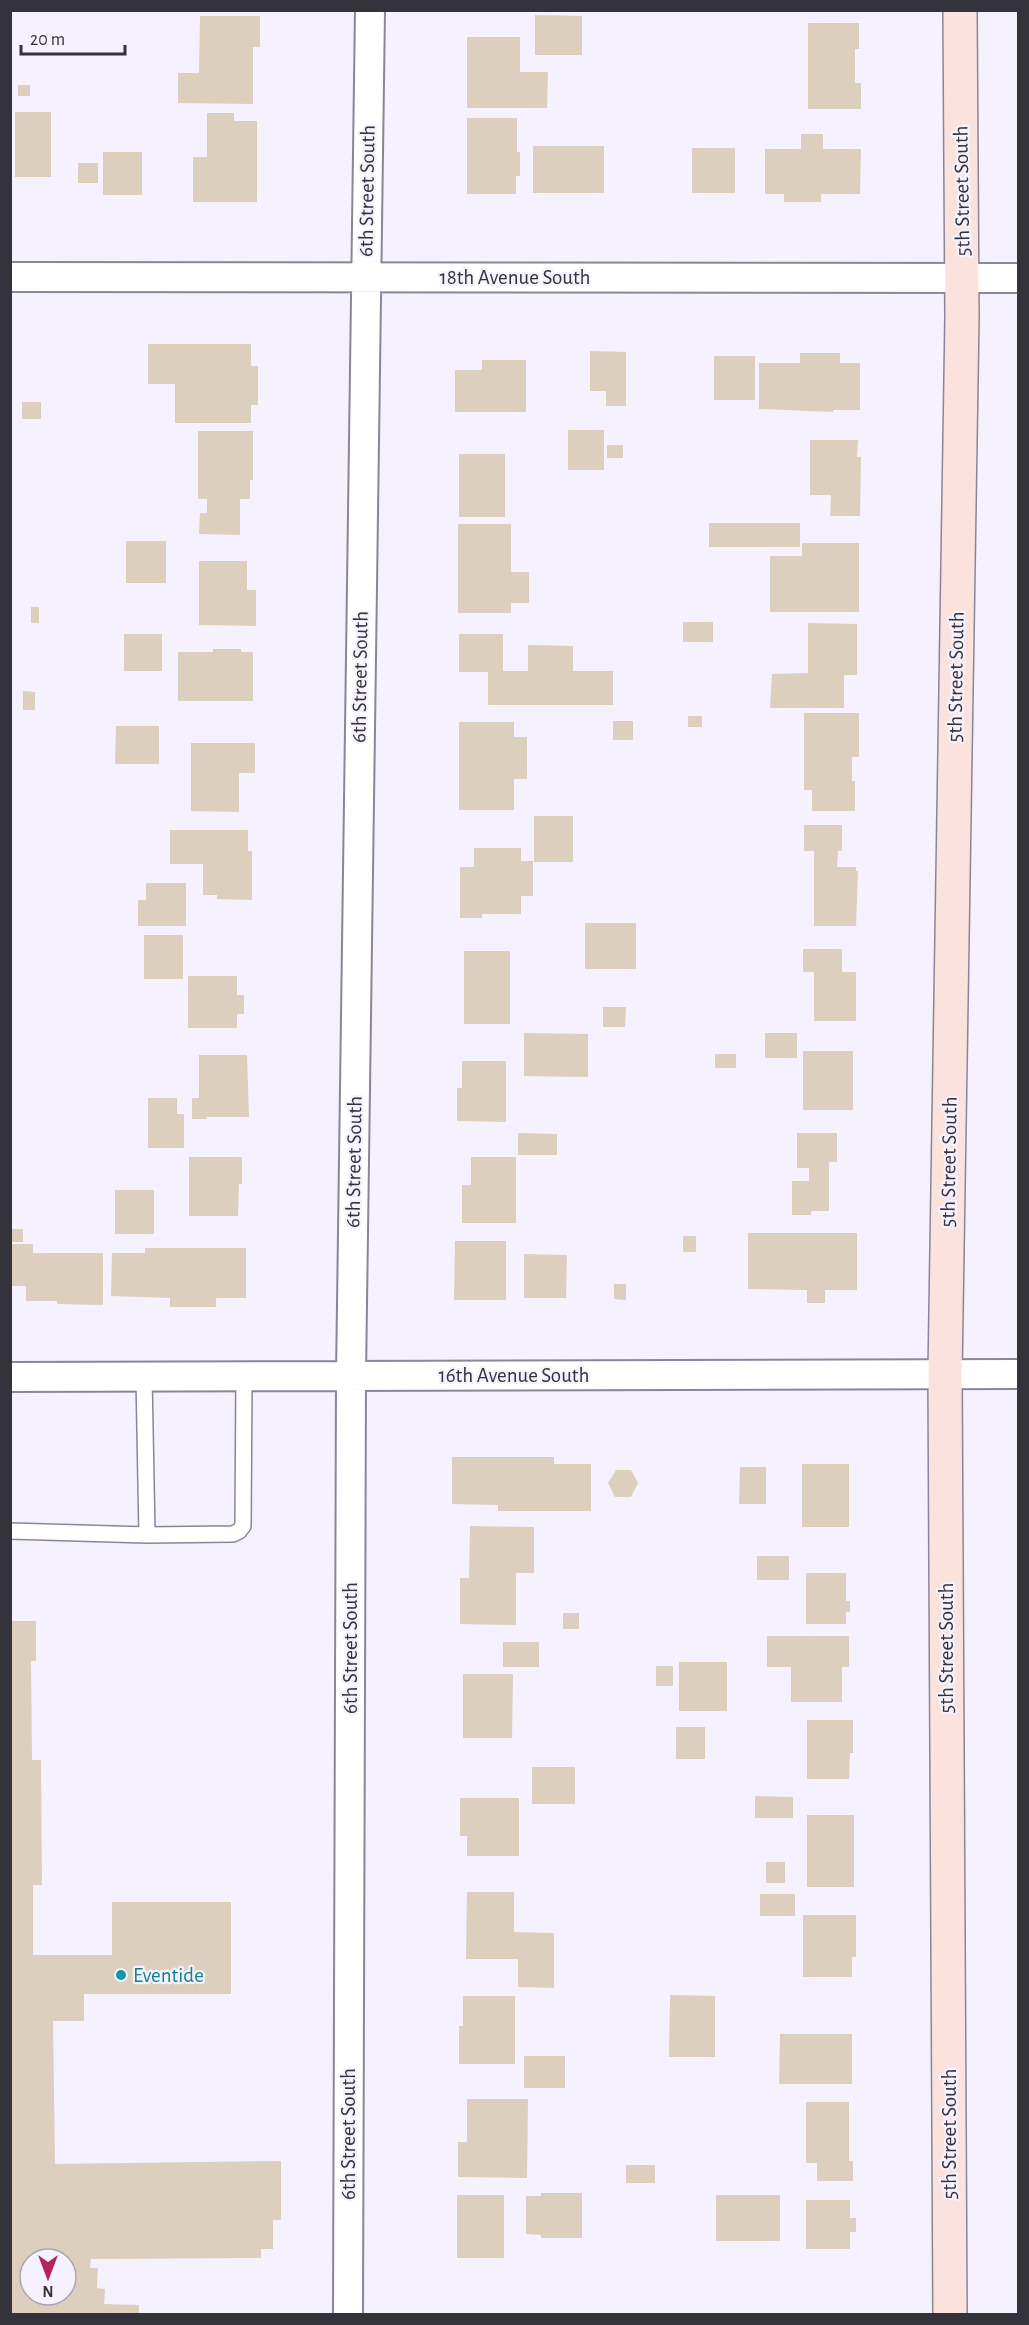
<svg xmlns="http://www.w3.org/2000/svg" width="1029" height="2325" viewBox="0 0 1029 2325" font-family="'Alegreya Sans',sans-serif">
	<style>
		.building { fill: #dccfbd; fill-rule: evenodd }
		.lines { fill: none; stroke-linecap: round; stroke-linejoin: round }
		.lane-casing { stroke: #8b8598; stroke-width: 18 }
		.street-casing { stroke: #8b8598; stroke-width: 32 }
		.secondary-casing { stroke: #8b8598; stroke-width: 36 }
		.lane { stroke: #fff; stroke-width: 15 }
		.street { stroke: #fff; stroke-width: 28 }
		.secondary { stroke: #fbe2dc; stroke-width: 33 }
		.culture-dot { fill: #0f9aa8; stroke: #f5f1fe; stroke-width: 2 }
		.labels { text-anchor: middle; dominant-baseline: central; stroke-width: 4.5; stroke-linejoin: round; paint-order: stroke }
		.street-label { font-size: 21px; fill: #34323a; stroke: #f5f1fe }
		.culture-label { font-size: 21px; fill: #0d838f; stroke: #f5f1fe; text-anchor: start }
	</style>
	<rect width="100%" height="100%" fill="#f5f1fe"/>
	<path class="building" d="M 535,15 L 582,16 L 582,55 L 535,55 Z
		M 200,16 L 260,16 L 260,47 L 253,47 L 253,104 L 178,103 L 178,73 L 199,73 Z
		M 808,23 L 859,23 L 859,49 L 855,49 L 855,83 L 861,83 L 861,109 L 808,109 Z
		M 467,37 L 520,37 L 520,72 L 548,72 L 547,108 L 467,108 Z
		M 18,85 L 30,85 L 30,96 L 18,96 Z
		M 15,112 L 51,112 L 51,177 L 15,177 Z
		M 207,113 L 234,113 L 234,121 L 257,121 L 257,202 L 193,202 L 193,157 L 207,157 Z
		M 467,118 L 517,118 L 517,152 L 520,152 L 520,176 L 516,176 L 516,194 L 467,194 Z
		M 801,134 L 823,134 L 823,149 L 861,149 L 860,194 L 821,194 L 821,202 L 784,202 L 784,194 L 765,194 L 765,149 L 801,149 Z
		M 533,146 L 604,146 L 604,193 L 533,193 Z
		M 692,148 L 735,148 L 735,193 L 692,193 Z
		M 103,152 L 142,152 L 142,195 L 103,195 Z
		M 78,163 L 98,163 L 98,183 L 78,183 Z
		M 148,344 L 251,344 L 251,366 L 258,366 L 258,405 L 251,405 L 251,423 L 175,423 L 175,384 L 148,384 Z
		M 590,351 L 626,352 L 626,406 L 606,406 L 606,391 L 590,391 Z
		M 800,353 L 840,353 L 840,363 L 860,363 L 860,410 L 833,410 L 833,412 L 759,409 L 759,363 L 800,363 Z
		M 714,356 L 755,356 L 755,400 L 714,400 Z
		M 482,360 L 526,360 L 526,412 L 455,412 L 455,370 L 482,370 Z
		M 22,402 L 41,402 L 41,419 L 22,419 Z
		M 568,430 L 604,430 L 604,470 L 568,470 Z
		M 198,431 L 253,431 L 253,480 L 250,480 L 250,499 L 240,499 L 240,535 L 199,534 L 200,513 L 207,513 L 207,499 L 198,499 Z
		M 810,440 L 858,440 L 857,457 L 861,457 L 860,516 L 830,516 L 831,495 L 810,495 Z
		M 607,445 L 623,445 L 623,458 L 607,458 Z
		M 459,454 L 505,454 L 505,517 L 459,517 Z
		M 709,523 L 800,523 L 800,547 L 709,547 Z
		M 458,524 L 511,524 L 511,572 L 529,572 L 529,603 L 511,603 L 511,613 L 458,613 Z
		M 126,541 L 166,541 L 166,583 L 126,583 Z
		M 802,543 L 859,543 L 859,612 L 770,612 L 770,556 L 802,556 Z
		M 199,561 L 247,561 L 247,590 L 256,590 L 256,626 L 199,625 Z
		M 31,607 L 39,607 L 39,623 L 31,623 Z
		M 683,622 L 713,622 L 713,642 L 683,642 Z
		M 808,623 L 857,624 L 857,675 L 844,675 L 844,708 L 770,708 L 772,674 L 808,673 Z
		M 124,634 L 162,634 L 162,671 L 124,671 Z
		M 459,634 L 503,634 L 503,671 L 528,671 L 528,645 L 573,646 L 573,671 L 613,671 L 613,705 L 488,705 L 488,672 L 459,672 Z
		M 213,649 L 241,649 L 241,652 L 253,652 L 253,701 L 178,701 L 178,652 L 213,652 Z
		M 23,691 L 35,692 L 35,710 L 23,710 Z
		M 804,713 L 859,713 L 859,757 L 852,757 L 852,781 L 855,781 L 855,811 L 812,811 L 812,790 L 804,790 Z
		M 688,716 L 702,716 L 702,727 L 688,727 Z
		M 613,721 L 633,721 L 633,740 L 613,740 Z
		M 459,722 L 514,722 L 514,737 L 527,737 L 527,779 L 514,779 L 514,810 L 459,810 Z
		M 116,726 L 159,726 L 159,764 L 115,764 Z
		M 191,743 L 255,743 L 255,773 L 239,773 L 239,812 L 191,811 Z
		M 534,816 L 573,816 L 573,862 L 534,862 Z
		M 804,825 L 842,825 L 842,851 L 838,851 L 837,867 L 856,867 L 856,871 L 858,871 L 856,926 L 814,926 L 814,851 L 804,851 Z
		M 170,830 L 248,830 L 248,851 L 252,851 L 252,900 L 217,899 L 217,895 L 203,895 L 203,864 L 170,864 Z
		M 474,848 L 521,848 L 521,861 L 533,861 L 533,896 L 521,896 L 521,914 L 482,914 L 482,918 L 460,918 L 460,867 L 474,867 Z
		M 146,883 L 186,883 L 186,926 L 138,926 L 138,900 L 146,900 Z
		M 585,923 L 636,923 L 636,969 L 585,969 Z
		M 144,935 L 183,935 L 183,979 L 144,979 Z
		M 803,949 L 842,949 L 842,972 L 856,972 L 856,1021 L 814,1021 L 814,972 L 803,972 Z
		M 464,951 L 510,951 L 510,1024 L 464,1024 Z
		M 188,976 L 237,976 L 237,995 L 244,995 L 244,1014 L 237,1014 L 237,1028 L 188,1028 Z
		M 603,1007 L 626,1007 L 625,1027 L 603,1027 Z
		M 524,1033 L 588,1034 L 588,1077 L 524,1076 Z
		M 765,1033 L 797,1033 L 797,1058 L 765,1058 Z
		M 803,1051 L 853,1051 L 853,1110 L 803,1110 Z
		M 715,1054 L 736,1054 L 736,1068 L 715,1068 Z
		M 199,1055 L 247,1055 L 249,1117 L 207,1117 L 207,1119 L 192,1119 L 192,1098 L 199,1098 Z
		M 462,1061 L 506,1061 L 506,1122 L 457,1121 L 457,1088 L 462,1088 Z
		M 148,1098 L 177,1098 L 177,1114 L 184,1114 L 184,1148 L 148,1148 Z
		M 518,1133 L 557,1134 L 557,1155 L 518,1155 Z
		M 797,1133 L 837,1133 L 837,1162 L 829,1162 L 829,1211 L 811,1211 L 811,1215 L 792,1215 L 792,1181 L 809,1181 L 809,1168 L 797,1168 Z
		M 189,1157 L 242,1157 L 242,1184 L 239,1184 L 238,1216 L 189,1216 Z
		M 471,1157 L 516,1157 L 516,1223 L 462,1223 L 462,1185 L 471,1185 Z
		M 115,1190 L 154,1190 L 154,1234 L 115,1234 Z
		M 12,1229 L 23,1229 L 23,1242 L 12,1242 Z
		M 748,1233 L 857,1233 L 857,1290 L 825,1290 L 825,1303 L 807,1303 L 807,1290 L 748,1289 Z
		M 683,1236 L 696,1236 L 696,1252 L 683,1252 Z
		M 455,1241 L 506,1241 L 506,1300 L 454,1300 Z
		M 10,1244 L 33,1244 L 33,1253 L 103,1253 L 103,1305 L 57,1304 L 57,1301 L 26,1301 L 26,1286 L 10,1286 Z
		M 145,1248 L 246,1248 L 246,1298 L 216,1298 L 216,1307 L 170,1307 L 170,1298 L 111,1296 L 112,1253 L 145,1253 Z
		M 524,1254 L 567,1255 L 566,1298 L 524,1298 Z
		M 614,1284 L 626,1284 L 626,1300 L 614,1299 Z
		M 452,1457 L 554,1457 L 554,1464 L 591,1464 L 591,1511 L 498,1511 L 498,1505 L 452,1504 Z
		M 802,1464 L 849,1464 L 849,1527 L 802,1527 Z
		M 740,1467 L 766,1467 L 766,1504 L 739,1504 Z
		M 616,1470 L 631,1470 L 638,1483 L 631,1497 L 615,1497 L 608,1483 Z
		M 470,1526 L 534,1527 L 534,1573 L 516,1573 L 516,1625 L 460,1624 L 460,1578 L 469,1578 Z
		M 757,1556 L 789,1556 L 789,1580 L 757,1580 Z
		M 806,1573 L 846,1573 L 846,1601 L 850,1601 L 850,1612 L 846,1612 L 846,1624 L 806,1624 Z
		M 563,1613 L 579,1613 L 579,1629 L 563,1629 Z
		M 10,1621 L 36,1621 L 36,1661 L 31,1661 L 32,1760 L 41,1760 L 42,1885 L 33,1885 L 33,1955 L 112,1955 L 112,1902 L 231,1902 L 231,1994 L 84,1994 L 84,2021 L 53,2021 L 55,2164 L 281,2161 L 281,2220 L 273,2220 L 273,2249 L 261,2249 L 261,2258 L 91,2259 L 90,2268 L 98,2268 L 97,2288 L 105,2289 L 104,2304 L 139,2305 L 139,2314 L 10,2314 ZM 30,2259 L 66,2259 L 66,2295 L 30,2295 Z
		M 767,1636 L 849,1636 L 849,1667 L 842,1667 L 842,1702 L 791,1702 L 791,1667 L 767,1667 Z
		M 503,1642 L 539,1642 L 539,1667 L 503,1667 Z
		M 679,1662 L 727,1662 L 727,1711 L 679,1711 Z
		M 656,1666 L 673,1666 L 673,1686 L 656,1686 Z
		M 463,1674 L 513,1674 L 512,1738 L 463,1738 Z
		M 807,1720 L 853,1720 L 853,1753 L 850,1753 L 849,1779 L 807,1779 Z
		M 676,1727 L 705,1727 L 705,1759 L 676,1759 Z
		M 532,1767 L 575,1767 L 575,1804 L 532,1804 Z
		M 755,1796 L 793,1797 L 793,1818 L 755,1818 Z
		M 460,1798 L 519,1798 L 519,1856 L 467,1856 L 467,1836 L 460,1836 Z
		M 807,1815 L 854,1815 L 854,1887 L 807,1887 Z
		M 766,1862 L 785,1862 L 785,1883 L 766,1883 Z
		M 467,1892 L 514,1892 L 514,1932 L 554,1933 L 554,1988 L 518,1987 L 518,1959 L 466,1959 Z
		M 760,1894 L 795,1894 L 795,1916 L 760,1916 Z
		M 803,1915 L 856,1915 L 856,1957 L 852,1957 L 852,1977 L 803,1977 Z
		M 670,1995 L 715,1996 L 715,2057 L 669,2057 Z
		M 463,1996 L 515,1996 L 515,2064 L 459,2064 L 459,2026 L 463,2026 Z
		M 780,2034 L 852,2034 L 852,2084 L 779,2084 Z
		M 524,2056 L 565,2056 L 565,2088 L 524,2088 Z
		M 467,2099 L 528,2099 L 527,2178 L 458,2177 L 458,2142 L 467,2142 Z
		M 806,2102 L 849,2102 L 849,2161 L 853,2161 L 853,2181 L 817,2181 L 817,2163 L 806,2163 Z
		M 626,2165 L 655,2165 L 655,2183 L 626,2183 Z
		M 541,2193 L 582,2193 L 582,2238 L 541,2238 L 541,2235 L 526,2234 L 526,2196 L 541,2196 Z
		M 457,2195 L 504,2195 L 504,2258 L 457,2258 Z
		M 716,2195 L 780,2195 L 780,2241 L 716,2241 Z
		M 806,2200 L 850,2200 L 850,2218 L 856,2218 L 856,2232 L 850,2232 L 850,2249 L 806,2249 Z"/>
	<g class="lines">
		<defs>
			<path id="lane" d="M 144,1377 L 147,1535
				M 10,1531 L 147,1535 L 233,1534 L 239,1531 L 243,1526 L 244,1376"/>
			<path id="street" d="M 10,277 L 1018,278
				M 10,1377 L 1018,1374
				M 348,2314 L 351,1376 L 370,10"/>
			<path id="secondary" d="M 950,2314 L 945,1374 L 962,317 L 960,10"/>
		</defs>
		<use href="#lane" class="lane-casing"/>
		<use href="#street" class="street-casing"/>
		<use href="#secondary" class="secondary-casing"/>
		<use href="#lane" class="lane"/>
		<use href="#street" class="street"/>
		<use href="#secondary" class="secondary"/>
	</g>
	<circle class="culture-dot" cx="121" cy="1975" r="6"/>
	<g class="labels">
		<g class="street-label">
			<text transform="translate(367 191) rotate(-89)">6th Street South</text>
			<text transform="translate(962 191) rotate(-91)">5th Street South</text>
			<text x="515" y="277">18th Avenue South</text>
			<text transform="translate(360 677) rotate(-89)">6th Street South</text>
			<text transform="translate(956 677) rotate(-89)">5th Street South</text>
			<text transform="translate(354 1162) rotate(-89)">6th Street South</text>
			<text transform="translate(949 1162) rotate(-89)">5th Street South</text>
			<text x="514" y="1375">16th Avenue South</text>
			<text transform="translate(350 1648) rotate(-90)">6th Street South</text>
			<text transform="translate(946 1648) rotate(-90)">5th Street South</text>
			<text transform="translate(348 2134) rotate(-90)">6th Street South</text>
			<text transform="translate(949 2134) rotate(-90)">5th Street South</text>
		</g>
		<g class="culture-label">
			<text x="133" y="1975">Eventide</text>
		</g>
	</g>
	<rect width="1029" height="2325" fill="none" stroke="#34323a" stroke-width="24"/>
	<g transform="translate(48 2277) rotate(180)"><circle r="28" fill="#f5f1fe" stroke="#a8a5b0" stroke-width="1.5"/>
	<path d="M0-4.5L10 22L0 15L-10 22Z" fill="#b3255a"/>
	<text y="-9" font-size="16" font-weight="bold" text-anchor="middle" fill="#34323a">N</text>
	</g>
	<path d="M21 45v9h104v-9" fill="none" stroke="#34323a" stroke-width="3"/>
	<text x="30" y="45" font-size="18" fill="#34323a" stroke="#f5f1fe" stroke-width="4.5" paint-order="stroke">20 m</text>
</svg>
